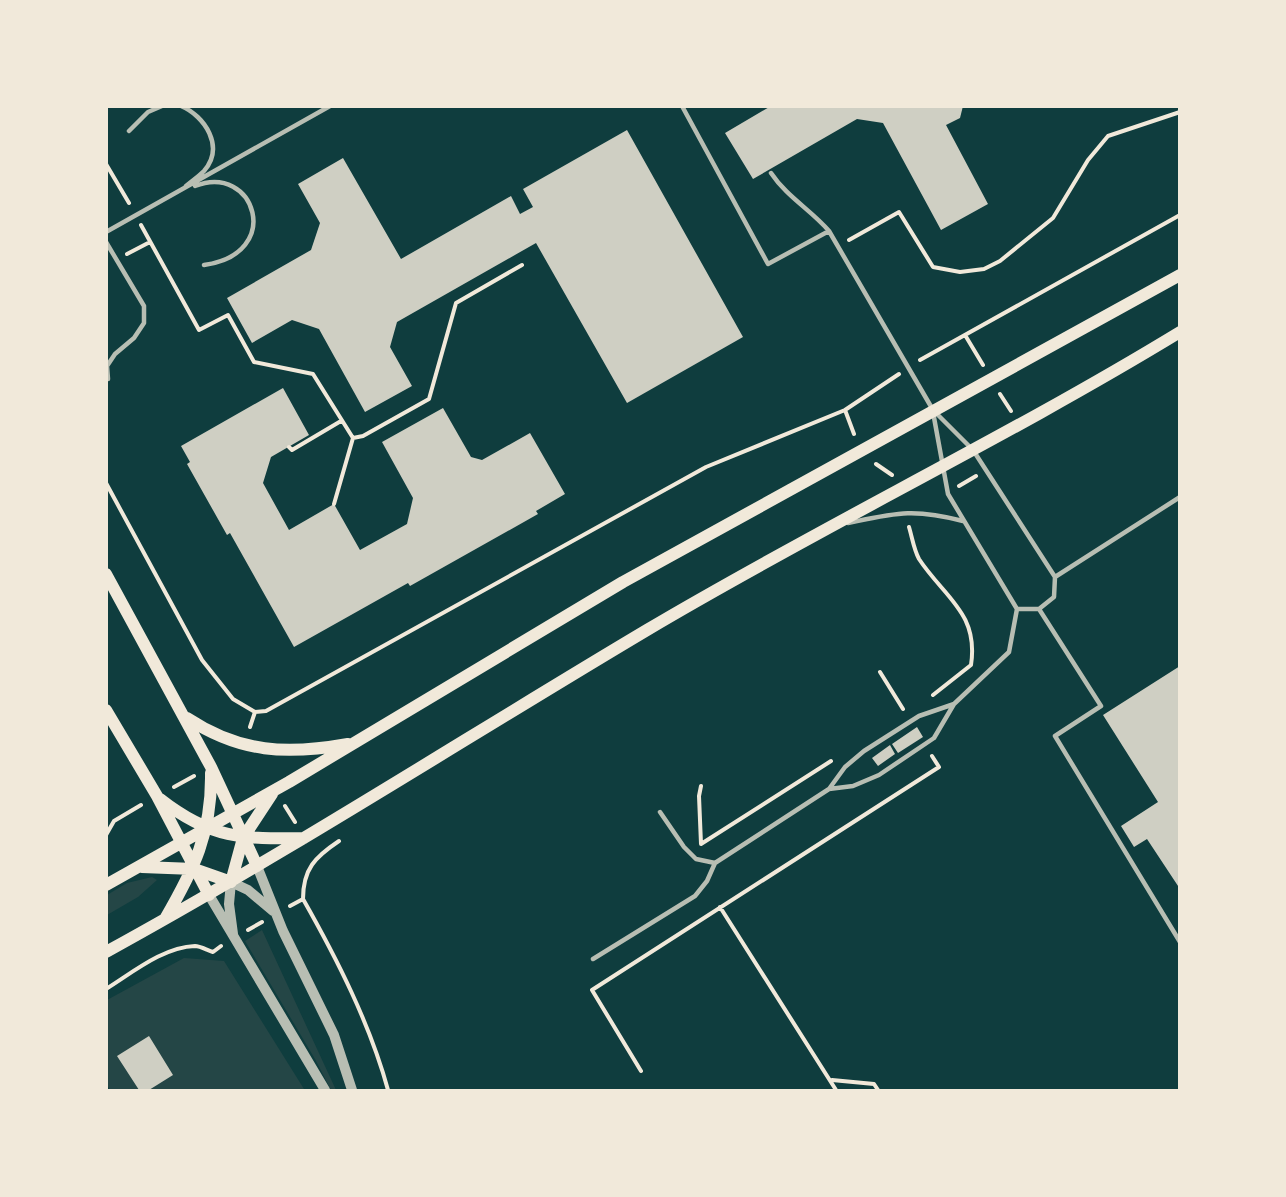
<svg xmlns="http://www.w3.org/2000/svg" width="1286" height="1197" viewBox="0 0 1286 1197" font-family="'Zilla Slab',serif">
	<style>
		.green { fill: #244646 }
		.building { fill: #cfcfc3 }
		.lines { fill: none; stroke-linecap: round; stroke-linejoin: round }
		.path { stroke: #f1e9da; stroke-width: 4 }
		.service { stroke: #b8beb3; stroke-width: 4.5 }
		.tertiary { stroke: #b8beb3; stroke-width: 10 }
		.secondary { stroke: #f1e9da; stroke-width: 12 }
	</style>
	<rect width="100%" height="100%" fill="#0f3d3e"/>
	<path class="green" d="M 152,877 L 157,880 L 138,897 L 107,915 L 107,895 L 127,883 Z
		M 262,930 L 336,1090 L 331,1090 L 315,1059 L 245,941 Z
		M 184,958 L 224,961 L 304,1089 L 110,1090 L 107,1085 L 107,1000 Z"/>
	<path class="building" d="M 771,106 L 963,106 L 960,118 L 946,125 L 988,204 L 941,230 L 883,123 L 857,119 L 753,179 L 725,133 Z
		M 627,130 L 743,337 L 627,403 L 536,243 L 397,322 L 390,347 L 412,386 L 365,412 L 319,329 L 292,320 L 252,343 L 227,298 L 311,250 L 320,223 L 298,184 L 343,158 L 401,259 L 511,196 L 520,214 L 533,207 L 523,189 Z
		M 283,388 L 309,435 L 271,457 L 263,483 L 289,530 L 334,504 L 360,550 L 407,524 L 413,498 L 382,442 L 443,408 L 471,457 L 482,460 L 530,433 L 565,494 L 536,511 L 538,514 L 410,586 L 408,583 L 294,647 L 230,533 L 227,535 L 187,464 L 190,462 L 181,446 Z
		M 1180,666 L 1180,889 L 1147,839 L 1134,847 L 1121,826 L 1158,802 L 1103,715 Z
		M 917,727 L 923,737 L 898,753 L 892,744 Z
		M 890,745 L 895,754 L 878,766 L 872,758 Z
		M 149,1036 L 173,1075 L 149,1090 L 139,1090 L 117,1056 Z"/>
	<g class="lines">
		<path class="path" d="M 241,106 L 246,106
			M 106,164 L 129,203
			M 141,225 L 199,330 L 228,315 L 254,362 L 313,374 L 353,438
			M 849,240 L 899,212 L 933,267 L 960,272 L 984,269 L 1000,261 L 1053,218 L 1088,160 L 1108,136 L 1180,112
			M 127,254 L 150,242
			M 965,335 L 983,365
			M 920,360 L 1180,215
			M 1000,394 L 1011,411
			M 845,410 L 854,434
			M 353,438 L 363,436 L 429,399 L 456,303 L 522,265
			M 289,447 L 292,450 L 341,421
			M 876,464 L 892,475
			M 106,483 L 202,660 L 233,699 L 255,712
			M 959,486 L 976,476
			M 334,504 L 353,438
			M 909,527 C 912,537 914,550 919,559 C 944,597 979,613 971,665 L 933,695
			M 880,672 L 903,709
			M 250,727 L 255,712 L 266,711 L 706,467 L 845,410 L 899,374
			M 701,786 L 699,796 L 701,844 L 831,761
			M 174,787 L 194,776
			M 285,806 L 295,822
			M 106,835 L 114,821 L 141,805
			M 303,899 C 337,959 370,1024 388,1090
			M 290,906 L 303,899 C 303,869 315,857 339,841
			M 720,907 L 836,1090
			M 248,930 L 262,922
			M 106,989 C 132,973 163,947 195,946 C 200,946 207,950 213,952 L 221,946
			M 641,1071 L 592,990 L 939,767 L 932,756
			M 832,1080 L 874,1084 L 878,1090"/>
		<path class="service" d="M 181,106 C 205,116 225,147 204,171 C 199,176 192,181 186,186
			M 682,106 L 768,264 L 829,231
			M 129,131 L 148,112 L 162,106
			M 771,173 C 787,197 811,210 829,231 L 933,410 L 973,450 L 1055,577 L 1054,597 L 1039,609 L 1017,609
			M 195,186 C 255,162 285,254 204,265
			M 106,232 L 330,106
			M 106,242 L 144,306 L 144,323 L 134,338 L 115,354 L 107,366 L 108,379
			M 848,523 C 896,513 913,508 963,521
			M 1055,577 L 1180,497
			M 1039,609 L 1101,706 L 1055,736 L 1180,942
			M 829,789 L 853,786 L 879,775 L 934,738 L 954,704 L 1009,652 L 1017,609 L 948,494 L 933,412
			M 660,812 L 684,847 L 696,859 L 715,863
			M 593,959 L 695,896 L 707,881 L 715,863 L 829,789 L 845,767 L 864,751 L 919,716 L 954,704"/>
		<path class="tertiary" d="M 257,866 L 283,931 L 334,1035 L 352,1090
			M 209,895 L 325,1090
			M 233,934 L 229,904 L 231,882 L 248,890 L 273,911"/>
		<path class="secondary" d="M 106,574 L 211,767 L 257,866
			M 106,710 L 157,796 L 209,895
			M 187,718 C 240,753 287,755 348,744
			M 160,799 C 211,839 242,839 304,838
			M 142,867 L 194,869 L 231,882
			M 231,882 L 243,838 L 272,794
			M 106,885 L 289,782 L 623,582 L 1180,275
			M 165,919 C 194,869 212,833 211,773
			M 106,952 C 290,851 467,737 647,630 C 822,526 1006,438 1180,332"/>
	</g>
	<rect width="1286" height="1197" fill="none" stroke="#f1e9da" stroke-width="216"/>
</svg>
